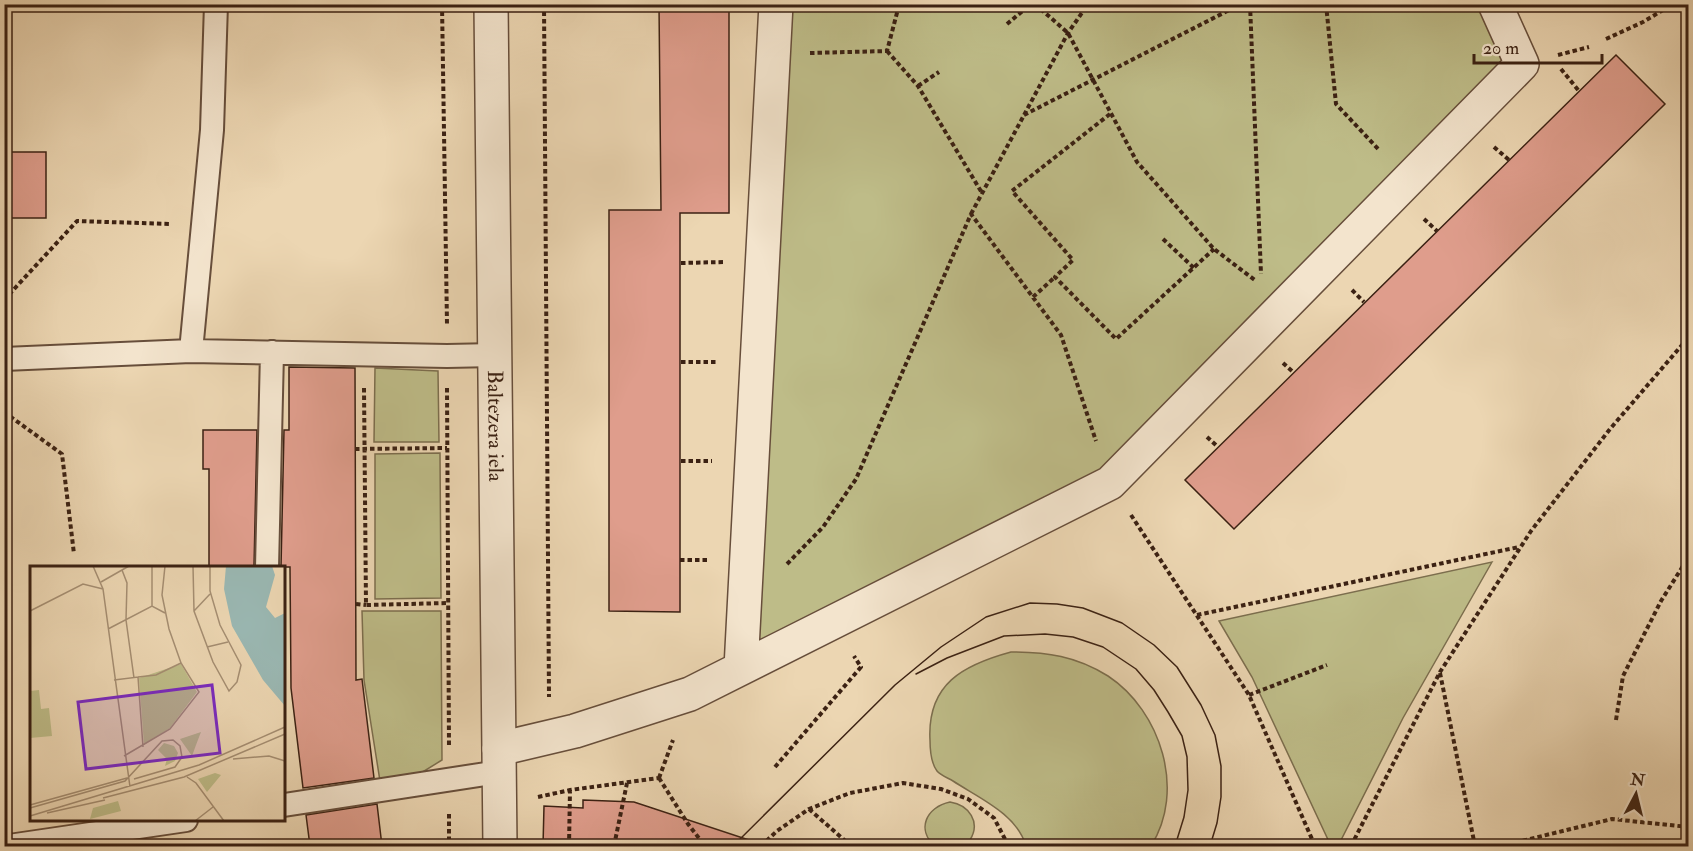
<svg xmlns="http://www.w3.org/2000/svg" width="1693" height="851" viewBox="0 0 1693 851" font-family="'IM FELL Double Pica',serif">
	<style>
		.green { fill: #bebc88; stroke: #7c6e4e; stroke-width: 1.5 }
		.building { fill: #df9d8c; stroke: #3b2113; stroke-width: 1.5 }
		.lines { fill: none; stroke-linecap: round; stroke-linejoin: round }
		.service-casing { stroke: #674e3b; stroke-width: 26 }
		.minor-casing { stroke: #674e3b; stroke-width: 36 }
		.tertiary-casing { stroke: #674e3b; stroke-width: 36 }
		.path { stroke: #3b2113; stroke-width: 4; stroke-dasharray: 4.5 3; stroke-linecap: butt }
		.service { stroke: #f3e4cd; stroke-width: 22 }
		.minor { stroke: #f3e4cd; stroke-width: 33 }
		.tertiary { stroke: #f3e4cd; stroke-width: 33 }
		.tram { stroke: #3b2113; stroke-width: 1.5 }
		.labels { text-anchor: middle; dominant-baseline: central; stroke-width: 4.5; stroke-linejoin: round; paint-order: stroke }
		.street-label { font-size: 21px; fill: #3b2113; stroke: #f3e4cd }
		.inset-road { fill: none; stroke: #a58e72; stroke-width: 1.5 }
		.view { fill: #7b2cbf; fill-opacity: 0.15; stroke: #7b2cbf; stroke-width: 3 }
		.inset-edge { fill: none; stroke: #3b2113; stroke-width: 3 }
	</style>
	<rect width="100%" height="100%" fill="#ecd6b2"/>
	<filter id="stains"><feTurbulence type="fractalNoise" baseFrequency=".00333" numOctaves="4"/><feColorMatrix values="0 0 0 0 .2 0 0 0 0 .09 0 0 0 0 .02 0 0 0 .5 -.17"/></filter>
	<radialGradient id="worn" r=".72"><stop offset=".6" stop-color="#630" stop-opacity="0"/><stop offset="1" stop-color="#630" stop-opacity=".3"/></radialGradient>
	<path class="green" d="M 789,5 L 1480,5 L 1505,61 L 1106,469 L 758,646 Z
		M 375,368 L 438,371 L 439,442 L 374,442 Z
		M 440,453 L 441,598 L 375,599 L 375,454 Z
		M 1492,562 L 1403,718 L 1338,846 L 1331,846 L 1252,677 L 1219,621 Z
		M 362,611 L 441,611 L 442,760 L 421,773 L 380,781 L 364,680 Z
		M 1011,652 C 1047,652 1076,656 1108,676 C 1161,711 1186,791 1151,846 L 1026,846 C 1017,814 979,798 953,781 C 948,778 940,775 937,771 C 931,763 930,750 930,740 C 927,684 963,665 1011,652 Z
		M 950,802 C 969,805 981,822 970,840 C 969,843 968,845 964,846 C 956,849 944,847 935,846 C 916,830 926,807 950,802 Z"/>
	<path class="building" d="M 659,4 L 729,4 L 729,213 L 680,213 L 680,612 L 609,611 L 609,210 L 661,210 Z
		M 1616,55 L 1665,104 L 1234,529 L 1185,480 Z
		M 4,152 L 46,152 L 46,218 L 4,218 Z
		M 289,367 L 355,368 L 356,680 L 362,679 L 374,778 L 303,788 L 291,688 L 290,567 L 281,567 L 284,430 L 289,430 Z
		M 203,430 L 257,430 L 254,567 L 209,567 L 209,469 L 203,469 Z
		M 583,800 L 634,802 L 749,840 L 748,846 L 543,846 L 544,806 L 583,808 Z
		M 377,804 L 382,846 L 310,846 L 306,815 Z"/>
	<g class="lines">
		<defs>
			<path id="service" d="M 191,351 L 447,356 L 495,355
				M 4,359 L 191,351 L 212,130 L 216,4
				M 267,568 L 272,352
				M 284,805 L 499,772
				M 9,846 L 186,820"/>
			<path id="minor" d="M 741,668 L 776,4
				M 499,749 L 575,731 L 690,694 L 1110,483 L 1522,64 L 1495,4"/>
			<g id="tertiary">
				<path id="s1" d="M 491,4 L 500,846"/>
			</g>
		</defs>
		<use href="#service" class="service-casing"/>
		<use href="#minor" class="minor-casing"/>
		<use href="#tertiary" class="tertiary-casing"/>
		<path class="path" d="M 442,4 L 447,324
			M 544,4 L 549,697
			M 914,4 L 915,8 L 995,4
			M 1035,4 L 1068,33 L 1137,162 L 1214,249 L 1256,281
			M 1250,4 L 1261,274
			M 1326,4 L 1336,104 L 1380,151
			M 1007,24 L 1031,4
			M 1606,39 L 1643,22 L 1673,4
			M 887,51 L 918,86 L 982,193
			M 810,53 L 887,51 L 898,9 L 915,8
			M 1558,55 L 1589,47
			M 1561,69 L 1579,91
			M 918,86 L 939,72
			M 1110,114 L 1012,191 L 1073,260 L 1055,277 L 1116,339 L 1214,249
			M 1024,115 L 1241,4
			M 1494,147 L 1509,160
			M 971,214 L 1068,33 L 1088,4
			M 1424,219 L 1437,231
			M 1163,239 L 1194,268
			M 681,263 L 724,262
			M 1352,290 L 1364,302
			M 1033,297 L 1055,277
			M 4,300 L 77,221 L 170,224
			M 681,362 L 718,362
			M 1283,363 L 1293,372
			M 364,388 L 366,605 L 448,603
			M 447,388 L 449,747
			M 4,412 L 62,454 L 74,554
			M 1207,437 L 1218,447
			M 355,449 L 447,448
			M 681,461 L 712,461
			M 1131,515 L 1249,695 L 1315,846
			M 680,560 L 707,560
			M 787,564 L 823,527 L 856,479 L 971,214 L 1061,335 L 1096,441
			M 356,604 L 366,605
			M 1197,615 L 1519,547
			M 1440,673 L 1475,846
			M 1249,695 L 1327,665
			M 1616,720 L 1623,676 L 1661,601 L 1688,558
			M 775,767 L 861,667 L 854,656
			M 659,778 L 673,740
			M 659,778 L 688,824 L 702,842
			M 538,797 L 570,790 L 659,778
			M 809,809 L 851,846
			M 449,814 L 449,846
			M 569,846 L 570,790
			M 614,846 L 627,783
			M 761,846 L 777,831 L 809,809 L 850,793 L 903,783 L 941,789 L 968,799 L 994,818 L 1006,841 L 1006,846
			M 1351,846 L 1440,672 L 1531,531 L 1610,429 L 1688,338
			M 1501,846 L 1612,819 L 1688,827"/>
		<use href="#service" class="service"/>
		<use href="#minor" class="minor"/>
		<use href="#tertiary" class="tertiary"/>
		<path class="tram" d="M 916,674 L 947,658 L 1004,636 L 1045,634 L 1073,637 L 1103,647 L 1136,669 L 1154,690 L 1168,712 L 1182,736 L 1187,757 L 1188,790 L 1184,817 L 1175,846
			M 733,846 L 895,685 L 941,647 L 986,617 L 1030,603 L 1057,604 L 1083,608 L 1122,623 L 1154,645 L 1177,667 L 1201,705 L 1215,735 L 1221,766 L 1221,797 L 1217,823 L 1210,846"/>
	</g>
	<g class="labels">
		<g class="street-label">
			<text stroke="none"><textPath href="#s1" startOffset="422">Baltezera iela</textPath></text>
		</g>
	</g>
	<g transform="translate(30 566)">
		<rect width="255" height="255" fill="#ecd6b2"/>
		<path d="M 151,98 L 167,126 L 140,162 L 114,179 L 109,112 ZM 9,124 L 11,143 L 19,142 L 22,170 L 0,172 L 0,125 ZM 171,166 L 166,179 L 162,190 L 150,173 ZM 134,177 L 144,180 L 148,187 L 145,195 L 135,200 L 137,193 L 128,184 ZM 185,207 L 191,209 L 177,226 L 168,213 ZM 88,235 L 91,245 L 60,253 L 63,242 Z" fill="#bebc88"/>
		<path d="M 196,0 L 242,0 L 245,9 L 236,41 L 245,52 L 255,47 L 255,140 L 233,114 L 202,60 L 194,23 Z" fill="#9ab8b3"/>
		<path class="inset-road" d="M 63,0 L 73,23 L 100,221M 163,0 L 164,45 L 183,96 L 199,125 L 207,116 L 211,99 L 190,59 L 180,25 L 180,0M 92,4 L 97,17 L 96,54 L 104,112M 71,16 L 99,0M 122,40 L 122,0M 0,45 L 53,18 L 73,23M 164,45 L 180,28M 78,63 L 122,40 L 135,47M 177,81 L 198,76M 108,111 L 126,109 L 151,97M 84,114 L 108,111 L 113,181M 94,190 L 140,163 L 169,126 L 151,97 L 139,63 L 132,29 L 135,0M 203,193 L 239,190 L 255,195M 157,211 L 166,217 L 194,255M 73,232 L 154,211 L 255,168M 0,239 L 97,212M 0,242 L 95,215 L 132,175 L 143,174 L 150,180 L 152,191 L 145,201 L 104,213M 17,247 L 75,234M 0,250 L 169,199 L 255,161M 165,255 L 183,241"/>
		<path class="view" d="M 182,119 L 190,187 L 56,203 L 48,136 Z"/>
		<rect width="255" height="255" class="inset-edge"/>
	</g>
	<rect width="1693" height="851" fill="none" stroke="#ecd6b2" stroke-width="24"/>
	<rect x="6" y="6" width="1681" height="839" fill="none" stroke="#3b2113" stroke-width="3"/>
	<rect x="12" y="12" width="1669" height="827" fill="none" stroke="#3b2113" stroke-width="1.5"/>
	<g transform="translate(1636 794) rotate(7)" stroke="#f3e4cd" stroke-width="4.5" paint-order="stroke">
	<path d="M0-4.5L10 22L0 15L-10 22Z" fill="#3b2113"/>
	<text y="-9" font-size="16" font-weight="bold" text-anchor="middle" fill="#3b2113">N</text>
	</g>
	<path d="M1474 54v9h128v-9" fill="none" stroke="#3b2113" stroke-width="3"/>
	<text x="1483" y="54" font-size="18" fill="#3b2113" stroke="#f3e4cd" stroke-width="4.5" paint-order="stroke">20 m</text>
	<rect width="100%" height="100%" filter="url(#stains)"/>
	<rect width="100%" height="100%" fill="url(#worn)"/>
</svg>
